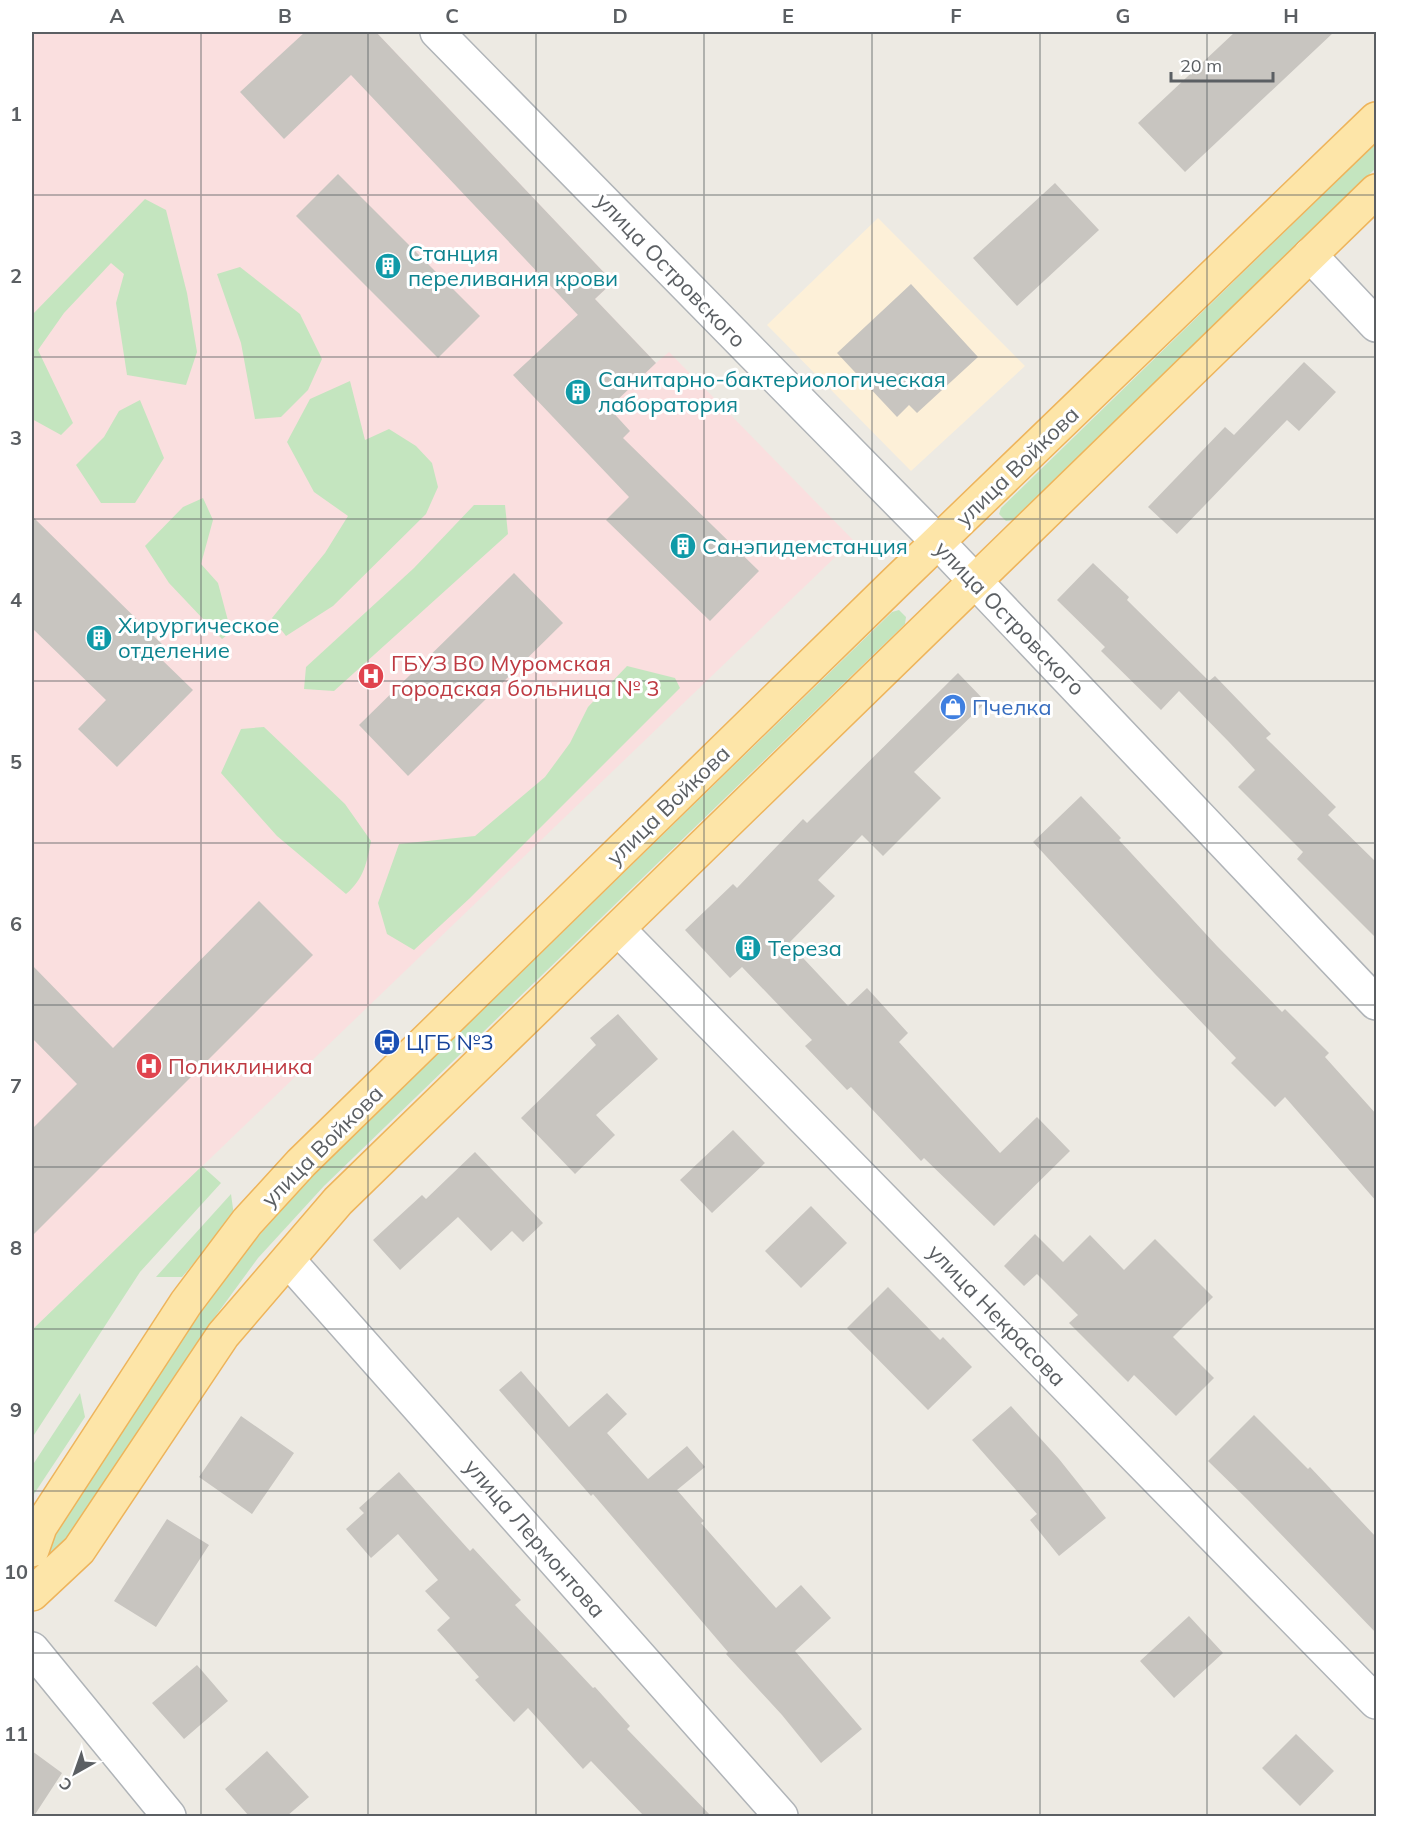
<svg xmlns="http://www.w3.org/2000/svg" width="1408" height="1848" viewBox="0 0 1408 1848" font-family="Mulish,sans-serif">
	<style>
		.commercial { fill: #fdf0d8 }
		.medical { fill: #fadfdf }
		.green { fill: #c4e5bf }
		.building { fill: #c8c5c0 }
		.lines { fill: none; stroke-linecap: round; stroke-linejoin: round }
		.minor-casing { stroke: #b0b4b8; stroke-width: 36 }
		.major-casing { stroke: #eeb45b; stroke-width: 36 }
		.minor { stroke: #fff; stroke-width: 33 }
		.major { stroke: #fde5a8; stroke-width: 33 }
		.grid { fill: none; stroke: #5b5f63; stroke-width: 1.5; stroke-opacity: 0.55 }
		.labels { text-anchor: middle; dominant-baseline: central; stroke-width: 6; stroke-linejoin: round; paint-order: stroke }
		.culture-label { font-size: 22px; fill: #0d838f; stroke: #fff; text-anchor: start }
		.street-label { font-size: 22px; fill: #5b5f63; stroke: #fff }
		.health-label { font-size: 22px; fill: #be3a42; stroke: #fff; text-anchor: start }
		.shop-label { font-size: 22px; fill: #366cbe; stroke: #fff; text-anchor: start }
		.transit-label { font-size: 22px; fill: #164399; stroke: #fff; text-anchor: start }
		.neatline { fill: none; stroke: #5b5f63; stroke-width: 2 }
		.grid-label { font-size: 20px; text-anchor: middle; font-weight: bold; fill: #5b5f63 }
	</style>
	<rect width="100%" height="100%" fill="#edeae3"/>
	<path class="commercial" d="M 878,218 L 1025,366 L 911,471 L 767,325 Z"/>
	<path class="medical" d="M 32,32 L 376,32 L 613,282 L 595,299 L 656,363 L 669,352 L 853,540 L 32,1330 Z"/>
	<path class="green" d="M 1376,143 L 1376,168 L 1014,520 L 1006,521 L 999,514 L 1001,508 Z
		M 145,199 L 166,210 L 187,293 L 197,352 L 186,385 L 127,375 L 116,303 L 124,274 L 111,263 L 64,313 L 38,350 L 73,423 L 61,435 L 32,419 L 32,315 Z
		M 240,267 L 300,314 L 322,359 L 308,390 L 281,417 L 255,419 L 241,343 L 217,274 Z
		M 350,381 L 365,440 L 389,429 L 416,446 L 432,463 L 438,487 L 426,514 L 333,606 L 286,636 L 272,618 L 325,553 L 348,516 L 314,492 L 287,442 L 310,399 Z
		M 140,400 L 164,458 L 135,503 L 101,503 L 76,465 L 104,437 L 119,411 Z
		M 203,498 L 213,520 L 201,564 L 218,583 L 231,632 L 222,639 L 169,583 L 145,546 L 183,507 Z
		M 474,505 L 505,505 L 508,534 L 334,691 L 304,689 L 306,667 L 414,568 Z
		M 899,610 L 906,617 L 905,624 L 324,1186 L 258,1258 L 209,1325 L 55,1565 L 46,1570 L 37,1564 L 40,1556 L 199,1315 L 253,1242 L 313,1175 L 892,612 Z
		M 627,666 L 675,678 L 680,688 L 470,898 L 414,950 L 387,934 L 378,903 L 399,844 L 475,836 L 545,777 L 570,743 L 588,707 Z
		M 264,727 L 345,804 L 371,841 C 367,862 364,879 346,894 L 277,836 L 221,773 L 241,729 Z
		M 202,1166 L 221,1183 L 140,1272 L 32,1438 L 32,1330 Z
		M 231,1194 L 234,1216 L 182,1277 L 156,1277 Z
		M 80,1393 L 85,1417 L 32,1497 L 32,1466 Z"/>
	<path class="building" d="M 305,32 L 376,32 L 613,282 L 578,315 L 351,75 L 284,139 L 240,92 Z
		M 1235,32 L 1334,32 L 1185,172 L 1138,123 Z
		M 338,174 L 480,316 L 438,358 L 296,216 Z
		M 1055,183 L 1099,230 L 1017,306 L 973,258 Z
		M 911,284 L 978,357 L 917,413 L 909,405 L 897,417 L 837,353 Z
		M 595,299 L 656,363 L 609,408 L 630,431 L 623,438 L 759,571 L 710,621 L 606,520 L 629,497 L 513,375 Z
		M 1304,362 L 1336,392 L 1299,431 L 1287,420 L 1177,534 L 1148,507 L 1225,427 L 1234,435 Z
		M 32,516 L 167,649 L 159,657 L 193,690 L 117,767 L 78,729 L 106,700 L 32,628 Z
		M 1093,563 L 1129,597 L 1127,600 L 1209,681 L 1215,676 L 1271,734 L 1266,738 L 1336,807 L 1328,815 L 1377,863 L 1377,939 L 1297,859 L 1303,852 L 1238,787 L 1255,770 L 1229,742 L 1179,691 L 1161,710 L 1101,651 L 1105,647 L 1057,600 Z
		M 514,573 L 563,623 L 408,776 L 359,725 Z
		M 958,673 L 986,702 L 914,772 L 941,798 L 883,856 L 862,835 L 818,880 L 835,896 L 789,943 L 848,1006 L 867,988 L 908,1033 L 899,1042 L 1000,1153 L 1037,1117 L 1070,1151 L 994,1226 L 924,1158 L 921,1161 L 851,1087 L 847,1090 L 805,1046 L 812,1040 L 742,967 L 730,978 L 685,930 L 733,884 L 737,888 L 803,819 L 807,823 Z
		M 1081,796 L 1121,838 L 1119,840 L 1217,946 L 1282,1012 L 1285,1009 L 1329,1053 L 1325,1057 L 1377,1115 L 1377,1202 L 1285,1097 L 1275,1107 L 1231,1063 L 1236,1058 L 1155,974 L 1033,842 Z
		M 259,901 L 313,955 L 32,1236 L 32,1129 L 77,1084 L 32,1038 L 32,965 L 113,1048 Z
		M 618,1014 L 658,1059 L 596,1115 L 615,1135 L 575,1174 L 521,1118 L 596,1045 L 590,1038 Z
		M 733,1130 L 765,1163 L 712,1213 L 680,1180 Z
		M 475,1152 L 543,1223 L 523,1242 L 512,1231 L 491,1251 L 458,1217 L 400,1270 L 373,1240 L 422,1195 L 426,1199 Z
		M 811,1206 L 847,1243 L 801,1288 L 765,1251 Z
		M 1035,1234 L 1063,1262 L 1090,1235 L 1124,1270 L 1155,1239 L 1213,1297 L 1173,1337 L 1214,1378 L 1176,1416 L 1134,1375 L 1128,1382 L 1069,1323 L 1078,1315 L 1037,1274 L 1024,1286 L 1004,1266 Z
		M 888,1287 L 940,1340 L 943,1337 L 972,1367 L 928,1410 L 847,1328 Z
		M 521,1371 L 569,1427 L 607,1393 L 627,1414 L 607,1433 L 648,1479 L 687,1446 L 705,1467 L 677,1490 L 704,1521 L 701,1523 L 776,1608 L 801,1585 L 831,1618 L 795,1651 L 862,1729 L 821,1763 L 782,1715 L 726,1654 L 728,1652 L 593,1494 L 591,1496 L 499,1390 Z
		M 1011,1406 L 1059,1459 L 1106,1518 L 1059,1556 L 1030,1520 L 1037,1514 L 972,1440 Z
		M 1254,1415 L 1308,1469 L 1310,1467 L 1377,1538 L 1377,1634 L 1249,1501 L 1208,1461 Z
		M 241,1416 L 294,1453 L 252,1514 L 199,1477 Z
		M 399,1472 L 470,1551 L 473,1548 L 521,1600 L 515,1605 L 593,1688 L 595,1687 L 630,1726 L 627,1729 L 711,1816 L 644,1816 L 591,1761 L 583,1769 L 528,1708 L 514,1722 L 475,1680 L 479,1677 L 437,1630 L 450,1618 L 425,1591 L 438,1580 L 398,1534 L 371,1558 L 346,1529 L 364,1513 L 359,1508 Z
		M 167,1519 L 209,1545 L 156,1627 L 114,1601 Z
		M 1189,1616 L 1223,1653 L 1174,1698 L 1140,1661 Z
		M 197,1665 L 228,1701 L 184,1739 L 152,1703 Z
		M 1296,1734 L 1334,1771 L 1300,1806 L 1262,1768 Z
		M 32,1751 L 62,1773 L 34,1816 L 32,1816 Z
		M 267,1751 L 309,1797 L 287,1816 L 249,1816 L 225,1789 Z"/>
	<g class="lines">
		<defs>
			<path id="minor" d="M 437,32 L 938,542 L 1376,1003
				M 1310,255 L 1376,325
				M 618,929 L 1376,1702
				M 288,1260 L 781,1816
				M 32,1649 L 169,1816"/>
			<path id="major" d="M 32,1550 L 40,1527 L 186,1303 L 247,1222 L 301,1163 L 894,584 L 1376,119
				M 32,1594 L 79,1550 L 223,1335 L 338,1201 L 1376,191"/>
		</defs>
		<use href="#minor" class="minor-casing"/>
		<use href="#major" class="major-casing"/>
		<use href="#minor" class="minor"/>
		<use href="#major" class="major"/>
	</g>
	<path class="grid" d="M 201,32 L 201,1816M 368,32 L 368,1816M 536,32 L 536,1816M 704,32 L 704,1816M 872,32 L 872,1816M 1040,32 L 1040,1816M 1207,32 L 1207,1816M 32,195 L 1376,195M 32,357 L 1376,357M 32,519 L 1376,519M 32,681 L 1376,681M 32,843 L 1376,843M 32,1005 L 1376,1005M 32,1167 L 1376,1167M 32,1329 L 1376,1329M 32,1491 L 1376,1491M 32,1653 L 1376,1653"/>
	<defs>
		<symbol id="building-disc" viewBox="-11 -11 22 22"><circle r="9.5" fill="#0f9aa8" stroke="#fff"/><path d="M-4-6H4V6H1V3H-1V6H-4ZM-2.5-4.3h1.7v1.8h-1.7ZM.8-4.3h1.7v1.8H.8ZM-2.5-1h1.7V.8h-1.7ZM.8-1h1.7V.8H.8Z" fill="#fff"/></symbol>
		<symbol id="hospital-disc" viewBox="-11 -11 22 22"><circle r="9.5" fill="#e0444e" stroke="#fff"/><path d="M-5-5h3v3.5h4V-5h3V5h-3V1.5h-4V5h-3Z" fill="#fff"/></symbol>
		<symbol id="shop-disc" viewBox="-11 -11 22 22"><circle r="9.5" fill="#3f7fe0" stroke="#fff"/><path d="M-5-2.5h2.3a2.7 3.5 0 0 1 5.4 0H5L5.5 6h-11ZM-1.5-2.5h3a1.5 2.3 0 0 0-3 0Z" fill="#fff"/></symbol>
		<symbol id="bus-disc" viewBox="-11 -11 22 22"><circle r="9.5" fill="#1a4fb4" stroke="#fff"/><path d="M-5-6H5V4H4V6H2V4H-2V6H-4V4H-5ZM-3.5-4V0h7V-4ZM-3.5 1.2v1.5H-2V1.2ZM2 1.2v1.5H3.5V1.2Z" fill="#fff"/></symbol>
	</defs>
	<g fill-rule="evenodd">
		<use href="#building-disc" x="373" y="251" width="30" height="30"/>
		<use href="#building-disc" x="563" y="377" width="30" height="30"/>
		<use href="#building-disc" x="668" y="531" width="30" height="30"/>
		<use href="#building-disc" x="84" y="623" width="30" height="30"/>
		<use href="#hospital-disc" x="356" y="661" width="30" height="30"/>
		<use href="#shop-disc" x="938" y="692" width="30" height="30"/>
		<use href="#building-disc" x="733" y="933" width="30" height="30"/>
		<use href="#bus-disc" x="372" y="1027" width="30" height="30"/>
		<use href="#hospital-disc" x="134" y="1051" width="30" height="30"/>
	</g>
	<g class="labels">
		<g class="culture-label">
			<text x="408" y="253">Станция<tspan x="408" dy="25">переливания крови</tspan></text>
			<text x="598" y="379">Санитарно-бактериологическая<tspan x="598" dy="25">лаборатория</tspan></text>
			<text x="702" y="546">Cанэпидемстанция</text>
			<text x="118" y="625">Хирургическое<tspan x="118" dy="25">отделение</tspan></text>
			<text x="768" y="948">Тереза</text>
		</g>
		<g class="street-label">
			<text transform="translate(671 270) rotate(46)">улица Островского</text>
			<text transform="translate(1017 466) rotate(-44)">улица Войкова</text>
			<text transform="translate(1010 618) rotate(46)">улица Островского</text>
			<text transform="translate(668 805) rotate(-44)">улица Войкова</text>
			<text transform="translate(322 1146) rotate(-45)">улица Войкова</text>
			<text transform="translate(997 1315) rotate(46)">улица Некрасова</text>
			<text transform="translate(535 1538) rotate(49)">улица Лермонтова</text>
		</g>
		<g class="health-label">
			<text x="391" y="663">ГБУЗ ВО Муромская<tspan x="391" dy="25">городская больница № 3</tspan></text>
			<text x="168" y="1066">Поликлиника</text>
		</g>
		<g class="shop-label">
			<text x="972" y="707">Пчелка</text>
		</g>
		<g class="transit-label">
			<text x="406" y="1042">ЦГБ №3</text>
		</g>
	</g>
	<rect width="1408" height="1848" fill="none" stroke="#ffffff" stroke-width="66"/>
	<g transform="translate(75 1773) rotate(220)" stroke="#ffffff" stroke-width="4.5" paint-order="stroke">
	<path d="M0-4.5L10 22L0 15L-10 22Z" fill="#5b5f63"/>
	<text y="-9" font-size="16" font-weight="bold" text-anchor="middle" fill="#5b5f63">С</text>
	</g>
	<path d="M1171 72v9h102v-9" fill="none" stroke="#5b5f63" stroke-width="3"/>
	<text x="1180" y="72" font-size="18" fill="#5b5f63" stroke="#ffffff" stroke-width="4.5" paint-order="stroke">20 m</text>
	<rect x="33" y="33" width="1342" height="1782" class="neatline"/>
	<g class="grid-label">
		<text x="117" y="23">A</text>
		<text x="285" y="23">B</text>
		<text x="452" y="23">C</text>
		<text x="620" y="23">D</text>
		<text x="788" y="23">E</text>
		<text x="956" y="23">F</text>
		<text x="1123" y="23">G</text>
		<text x="1291" y="23">H</text>
		<text x="16" y="121">1</text>
		<text x="16" y="283">2</text>
		<text x="16" y="445">3</text>
		<text x="16" y="607">4</text>
		<text x="16" y="769">5</text>
		<text x="16" y="931">6</text>
		<text x="16" y="1093">7</text>
		<text x="16" y="1255">8</text>
		<text x="16" y="1417">9</text>
		<text x="16" y="1579">10</text>
		<text x="16" y="1741">11</text>
	</g>
</svg>
